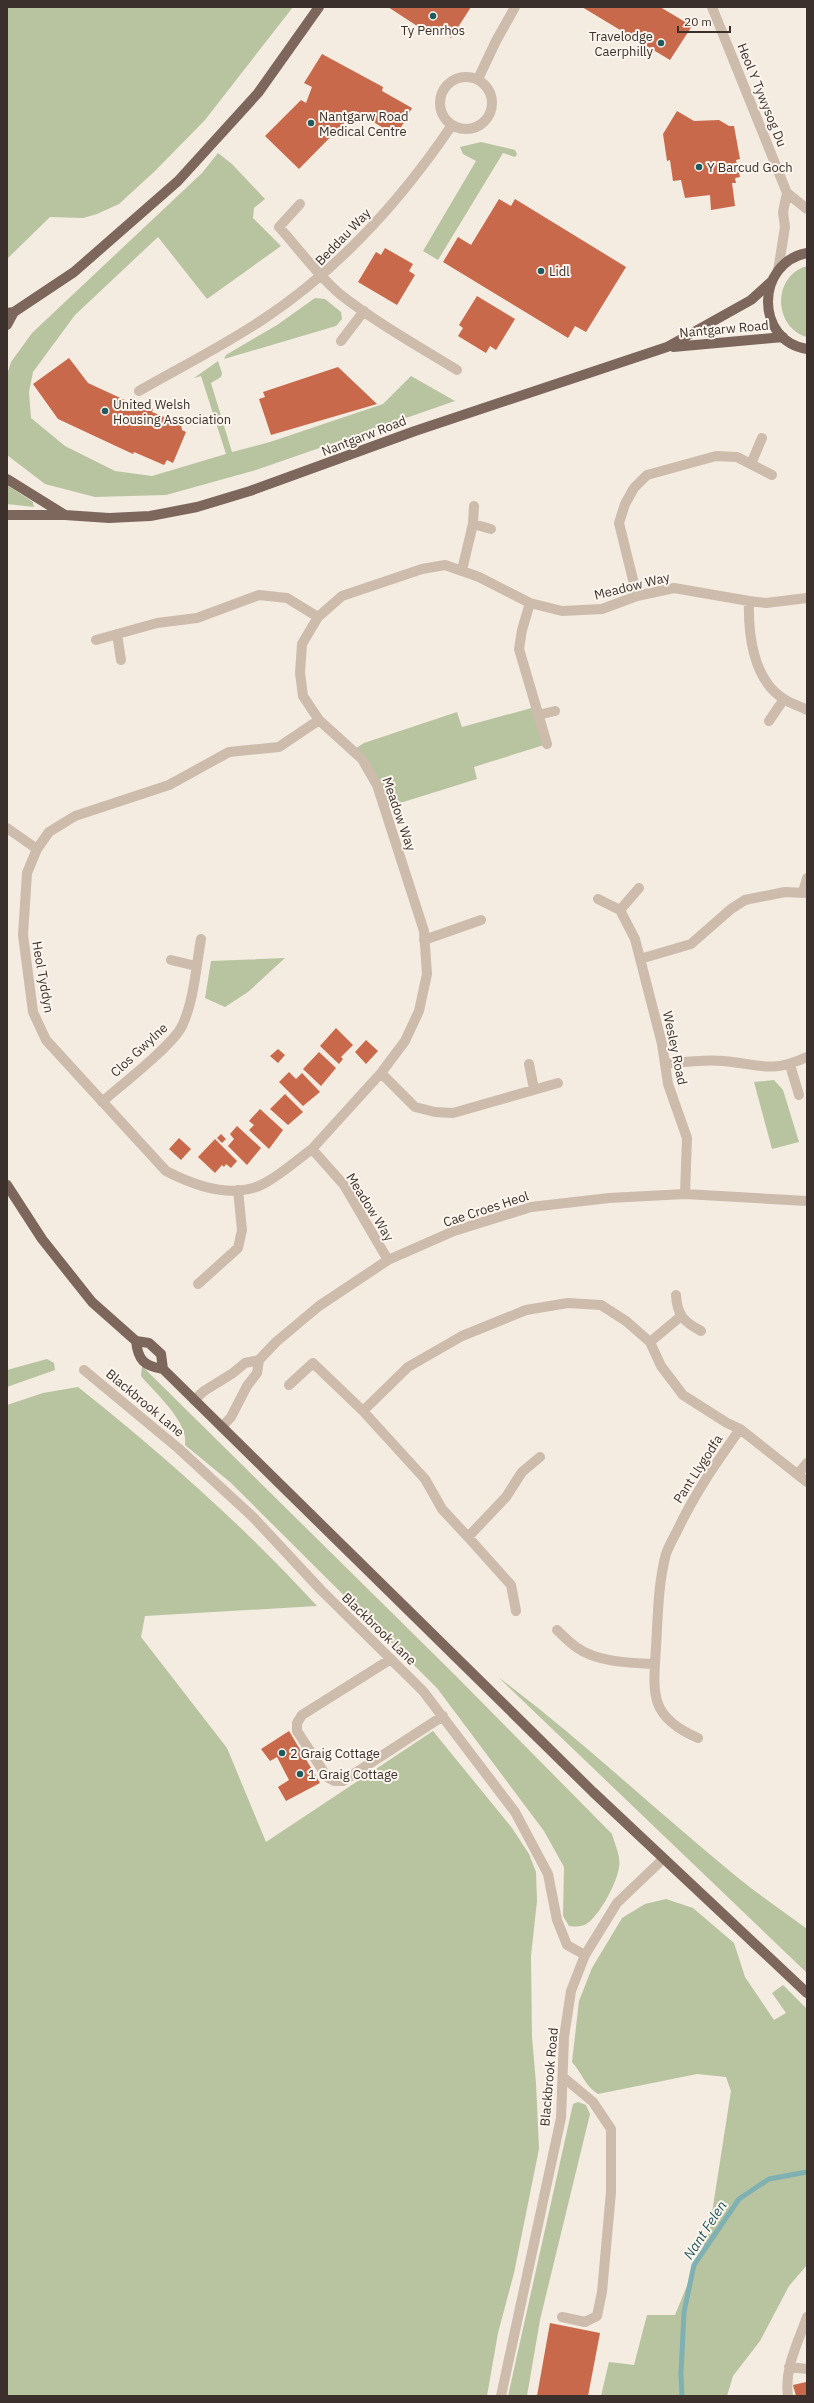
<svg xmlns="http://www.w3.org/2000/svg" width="814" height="2403" viewBox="0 0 814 2403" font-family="'IBM Plex Sans',sans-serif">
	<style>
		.green { fill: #b8c4a0 }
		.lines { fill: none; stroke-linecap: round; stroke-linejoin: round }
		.stream { stroke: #7fb0b2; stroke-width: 5 }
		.building { fill: #c8694b }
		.minor { stroke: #cdbbac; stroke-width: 10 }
		.major { stroke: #7d675c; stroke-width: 10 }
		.poi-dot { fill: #1f5a5e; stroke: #fbf5ee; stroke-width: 1.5 }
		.labels { text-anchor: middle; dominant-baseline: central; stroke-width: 4; stroke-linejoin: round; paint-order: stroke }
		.poi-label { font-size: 13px; fill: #3b302b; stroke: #fbf5ee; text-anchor: start }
		.street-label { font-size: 13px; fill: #3b302b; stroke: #fbf5ee }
		.water-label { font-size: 14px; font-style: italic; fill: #1f5a5e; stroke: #fbf5ee }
	</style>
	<rect width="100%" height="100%" fill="#f4ebe1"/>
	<path class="green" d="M 7,7 L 293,7 L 205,120 L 155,171 L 119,204 L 97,214 L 83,218 L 50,217 L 7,259 Z
		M 481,142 L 515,150 L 517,154 L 515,157 L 503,153 L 438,260 L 423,251 L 476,161 L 463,154 L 460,147 Z
		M 218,153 L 232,164 L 265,199 L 254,208 L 253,218 L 281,246 L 207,299 L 158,237 L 75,315 L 33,372 L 29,392 L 31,418 L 65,446 L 115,471 L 152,476 L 226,454 L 201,376 L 194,378 L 218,361 L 222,373 L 221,377 L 211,383 L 232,452 L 270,442 L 383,404 L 411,376 L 455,401 L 256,470 L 166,495 L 95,497 L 45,484 L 7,455 L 7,375 L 11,362 L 32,333 L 202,173 Z
		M 807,266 L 807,337 C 773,327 772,276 807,266 Z
		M 315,298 L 325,299 L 341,312 L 342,319 L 336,326 L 224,359 L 226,355 L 277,325 Z
		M 7,485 L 33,502 L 34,507 L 7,504 Z
		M 535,707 L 547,744 L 474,767 L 477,779 L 384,808 L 353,750 L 364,743 L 457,712 L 462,727 Z
		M 285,958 L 248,992 L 225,1007 L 205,998 L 211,961 Z
		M 774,1080 L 783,1090 L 799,1142 L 772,1149 L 754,1082 Z
		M 47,1359 L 54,1363 L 55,1370 L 7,1387 L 7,1370 Z
		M 142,1366 L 455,1675 L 612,1834 C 615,1845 621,1856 619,1867 C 617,1883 601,1912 589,1922 C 583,1927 577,1927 569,1926 L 563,1916 L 564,1867 L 544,1831 L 437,1688 L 230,1482 L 185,1445 C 189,1422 155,1393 141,1376 Z
		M 78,1387 C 162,1454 244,1526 317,1606 L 145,1616 L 141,1637 L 227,1748 L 266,1842 L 433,1731 L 512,1828 L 529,1854 L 536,1872 L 537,1901 L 531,1956 L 532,2037 L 536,2083 L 539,2149 L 514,2273 L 498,2333 L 487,2396 L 7,2396 L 7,1405 L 43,1393 Z
		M 498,1677 C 581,1739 656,1811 737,1877 C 759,1895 784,1912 807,1929 L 807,1973 Z
		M 666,1899 L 693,1908 L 734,1943 L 745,1977 L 774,2020 L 786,2013 L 772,1993 L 783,1985 L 807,2009 L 807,2265 L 789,2286 L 760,2341 L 733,2376 L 727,2396 L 601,2396 L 609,2362 L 634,2365 L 647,2315 L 675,2315 L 709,2232 L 731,2091 L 726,2077 L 697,2074 L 598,2094 C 585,2086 582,2073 572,2062 L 579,2001 L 592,1968 L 622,1918 L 645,1904 Z
		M 578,2102 L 586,2105 L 590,2114 L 540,2320 L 527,2396 L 508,2396 L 573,2104 Z"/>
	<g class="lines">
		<path class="stream" d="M 682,2396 L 681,2374 L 684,2312 L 694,2265 L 739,2199 L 769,2179 L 807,2172"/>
	</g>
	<path class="building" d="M 388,7 L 471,7 L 451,38 L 433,26 L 428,33 Z
		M 582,7 L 660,7 L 692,26 L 670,60 Z
		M 322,54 L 383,87 L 382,91 L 412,108 L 396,136 L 356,111 L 299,169 L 265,136 L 301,100 L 306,103 L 312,87 L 304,83 Z
		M 677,111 L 694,121 L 719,120 L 729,126 L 734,126 L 740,159 L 736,160 L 740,177 L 735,178 L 736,183 L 732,183 L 735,206 L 711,210 L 710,195 L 685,198 L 681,180 L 673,181 L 670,160 L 667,161 L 663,134 Z
		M 499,199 L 511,206 L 515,199 L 626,267 L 586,332 L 575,326 L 568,338 L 443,262 L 458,237 L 471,245 Z
		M 385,248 L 413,264 L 409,271 L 415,275 L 397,305 L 358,282 L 376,252 L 381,255 Z
		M 477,296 L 515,319 L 496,350 L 490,346 L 486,353 L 458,336 L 463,328 L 459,325 Z
		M 69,358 L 88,383 L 129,402 L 131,399 L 153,409 L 152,412 L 181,424 L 182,430 L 186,432 L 173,463 L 167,460 L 164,465 L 134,452 L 133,454 L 58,419 L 33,384 Z
		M 338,367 L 377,404 L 271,435 L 259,399 L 265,397 L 263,392 Z
		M 336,1028 L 353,1045 L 341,1057 L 343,1059 L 339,1064 L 320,1046 Z
		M 366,1040 L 378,1051 L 366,1064 L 355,1052 Z
		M 278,1049 L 285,1055 L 278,1063 L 270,1056 Z
		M 319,1052 L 336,1068 L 321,1086 L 303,1069 Z
		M 289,1072 L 296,1079 L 302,1073 L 320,1092 L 303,1106 L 279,1082 Z
		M 285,1094 L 303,1112 L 288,1125 L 270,1109 Z
		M 260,1109 L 283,1130 L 269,1149 L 249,1130 L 254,1125 L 249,1121 Z
		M 237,1126 L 261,1148 L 247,1165 L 228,1146 L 234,1139 L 230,1134 Z
		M 221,1134 L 226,1139 L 222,1143 L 217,1138 Z
		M 179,1138 L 191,1149 L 181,1160 L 169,1149 Z
		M 215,1139 L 237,1161 L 231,1168 L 226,1164 L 224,1167 L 222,1165 L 215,1173 L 198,1157 Z
		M 289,1731 L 320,1783 L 286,1801 L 278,1787 L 289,1780 L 277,1757 L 270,1761 L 261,1749 Z
		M 550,2323 L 600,2333 L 588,2396 L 537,2396 Z
		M 806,2382 L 807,2396 L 796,2396 L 793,2385 Z"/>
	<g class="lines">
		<path class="minor" d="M 712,7 L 787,193 L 783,212 L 785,227 L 778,271
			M440 103a26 26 0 1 1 52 0a26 26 0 1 1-52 0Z
			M 478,79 L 496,41 L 515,7
			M 787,193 L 807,209
			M 300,204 L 279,227 C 299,249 318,276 341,295 C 377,323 418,346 457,370
			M 341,341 L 364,311
			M 139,391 C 181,367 225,345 265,318 C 340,268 402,199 452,125
			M 751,464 L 762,438
			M 473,524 L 491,529
			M 462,570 L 473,524 L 474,506
			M 637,596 L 619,523 L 625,504 L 634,488 L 647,475 L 716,456 L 737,457 L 772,475
			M 749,601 C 748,634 753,680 784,699 C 791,704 800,706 807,710
			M 530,603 L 522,630 L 519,649 L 547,744
			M 117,634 L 121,660
			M 96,640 L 157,623 L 197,618 L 259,595 L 287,598 L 318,617
			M 538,715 L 555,711
			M 769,721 L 784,699
			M 7,828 L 37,849
			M 639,888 L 620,910 L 635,939 L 662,1044 L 668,1084 L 687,1138 L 685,1194
			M 803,892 L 807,878
			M 598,899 L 620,910
			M 424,940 L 481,920
			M 640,959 L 691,944 L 731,909 L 745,900 L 785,892 L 807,893
			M 171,960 L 196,966
			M 529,1064 L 534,1089
			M 665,1064 C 684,1062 704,1059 723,1061 C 759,1064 770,1074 807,1057
			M 790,1065 L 799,1095
			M 381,1073 L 415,1107 L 435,1112 L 453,1113 L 558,1083
			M 102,1102 C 120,1086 173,1045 182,1026 C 194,1001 196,967 201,939
			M 312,1149 C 297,1160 282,1174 265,1183 C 234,1200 195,1186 166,1171 L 46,1040 L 33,1012 L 23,935 L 27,873 L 37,849 L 49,832 L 75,816 L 169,785 L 229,752 L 279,747 L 319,720
			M 388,1260 L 344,1185 L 312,1149 L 381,1073 L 405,1041 L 419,1011 L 427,974 L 424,931 L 377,785 L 362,759 L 319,720 L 303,696 L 300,673 L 302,644 L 318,617 L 342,596 L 422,569 L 445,565 L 479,577 L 530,603 L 562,611 L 602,609 L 637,596 L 674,588 L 749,601 L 766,603 L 807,598
			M 198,1284 L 238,1248 L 242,1230 L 238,1190
			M 676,1295 C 677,1315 684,1322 701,1331
			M 650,1342 L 680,1317
			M 84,1370 L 178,1448 L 253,1517 L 321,1590 L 423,1691 L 515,1812 L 548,1874 L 557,1920 L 567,1945 L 585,1955
			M 289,1385 L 313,1363 L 363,1411
			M 194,1400 L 204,1391 L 233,1373 L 245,1363 L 259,1360 L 276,1342 L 319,1306 L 388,1260 L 454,1231 L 531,1207 L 609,1198 L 685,1194 L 807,1201
			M 222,1427 L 231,1417 L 247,1386 L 257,1373 L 259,1360
			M 540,1457 L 522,1472 L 506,1497 L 468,1537 L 442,1509 L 425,1479 L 363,1411 L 408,1367 L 462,1336 L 526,1310 L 568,1303 L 601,1305 L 626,1321 L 650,1342 L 661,1366 L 683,1395 L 727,1423 L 740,1429 L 807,1482
			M 798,1474 L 807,1463
			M 468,1537 L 511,1585 L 516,1611
			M 557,1630 C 563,1636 569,1642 576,1647 C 596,1662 630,1663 655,1664
			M 391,1659 L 302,1715 L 297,1723 L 297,1731 L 327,1777 L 334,1781 L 343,1781 L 443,1716
			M 698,1738 C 649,1717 653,1694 656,1647 C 658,1615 658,1584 666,1554 C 669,1545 674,1537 678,1529 C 696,1491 717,1462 740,1429
			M 562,2317 L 585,2322 L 597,2316 L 602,2292 L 611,2192 L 611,2129 L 593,2102 L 563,2077
			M 789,2367 L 807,2369
			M 501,2396 L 561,2118 L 564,2037 L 571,1991 L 585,1955 L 617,1903 L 663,1859
			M 788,2396 C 784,2368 798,2343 807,2317"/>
		<path class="major" d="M 807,253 C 755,263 755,341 807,349
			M 7,313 L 14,312 L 74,272 L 178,181 L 258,93 L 319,7
			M 7,325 L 14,312
			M 673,347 L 783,337
			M 7,479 L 65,515
			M 7,515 L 65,515 L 109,518 L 150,516 L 197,507 L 250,491 L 415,431 L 667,347 L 751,300 L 772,281
			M 7,1185 L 42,1239 L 92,1302 L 136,1341 L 149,1343 L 161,1354 L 163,1369
			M 136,1341 C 138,1360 144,1366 163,1369 L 593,1792 L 807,1993"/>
	</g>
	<g class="poi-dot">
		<circle cx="433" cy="16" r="4"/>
		<circle cx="661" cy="43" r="4"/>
		<circle cx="311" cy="123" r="4"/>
		<circle cx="699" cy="167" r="4"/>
		<circle cx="541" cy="271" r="4"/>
		<circle cx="105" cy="411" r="4"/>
		<circle cx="282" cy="1753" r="4"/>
		<circle cx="300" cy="1774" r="4"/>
	</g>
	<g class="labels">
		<g class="poi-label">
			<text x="433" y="30" text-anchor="middle">Ty Penrhos</text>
			<text x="653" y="36" text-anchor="end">Travelodge<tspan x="653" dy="15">Caerphilly</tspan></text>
			<text x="319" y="116">Nantgarw Road<tspan x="319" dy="15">Medical Centre</tspan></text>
			<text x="707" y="167">Y Barcud Goch</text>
			<text x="549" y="271">Lidl</text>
			<text x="113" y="404">United Welsh<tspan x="113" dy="15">Housing Association</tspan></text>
			<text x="290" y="1753">2 Graig Cottage</text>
			<text x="308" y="1774">1 Graig Cottage</text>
		</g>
		<g class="street-label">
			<text transform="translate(762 95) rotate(68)">Heol Y Tywysog Du</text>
			<text transform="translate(343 237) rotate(-46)">Beddau Way</text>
			<text transform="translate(724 329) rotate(-5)">Nantgarw Road</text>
			<text transform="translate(364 436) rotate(-21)">Nantgarw Road</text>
			<text transform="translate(632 586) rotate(-14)">Meadow Way</text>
			<text transform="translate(399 814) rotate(71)">Meadow Way</text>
			<text transform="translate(43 977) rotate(80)">Heol Tyddyn</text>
			<text transform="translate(675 1048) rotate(78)">Wesley Road</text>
			<text transform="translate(139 1050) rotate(-43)">Clos Gwylne</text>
			<text transform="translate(370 1207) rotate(58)">Meadow Way</text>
			<text transform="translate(486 1209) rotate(-18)">Cae Croes Heol</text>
			<text transform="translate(145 1403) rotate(40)">Blackbrook Lane</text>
			<text transform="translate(698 1469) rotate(-57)">Pant Llygodfa</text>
			<text transform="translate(379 1629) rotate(44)">Blackbrook Lane</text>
			<text transform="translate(549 2077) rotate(-85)">Blackbrook Road</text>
		</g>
		<g class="water-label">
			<text transform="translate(705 2230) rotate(-57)">Nant Felen</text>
		</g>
	</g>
	<rect width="814" height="2403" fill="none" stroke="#3b302b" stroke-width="16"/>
	<path d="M678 26v6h52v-6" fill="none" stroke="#3b302b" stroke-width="2"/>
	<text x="684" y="26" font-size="12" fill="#3b302b" stroke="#fbf5ee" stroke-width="3" paint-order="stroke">20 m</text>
</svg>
